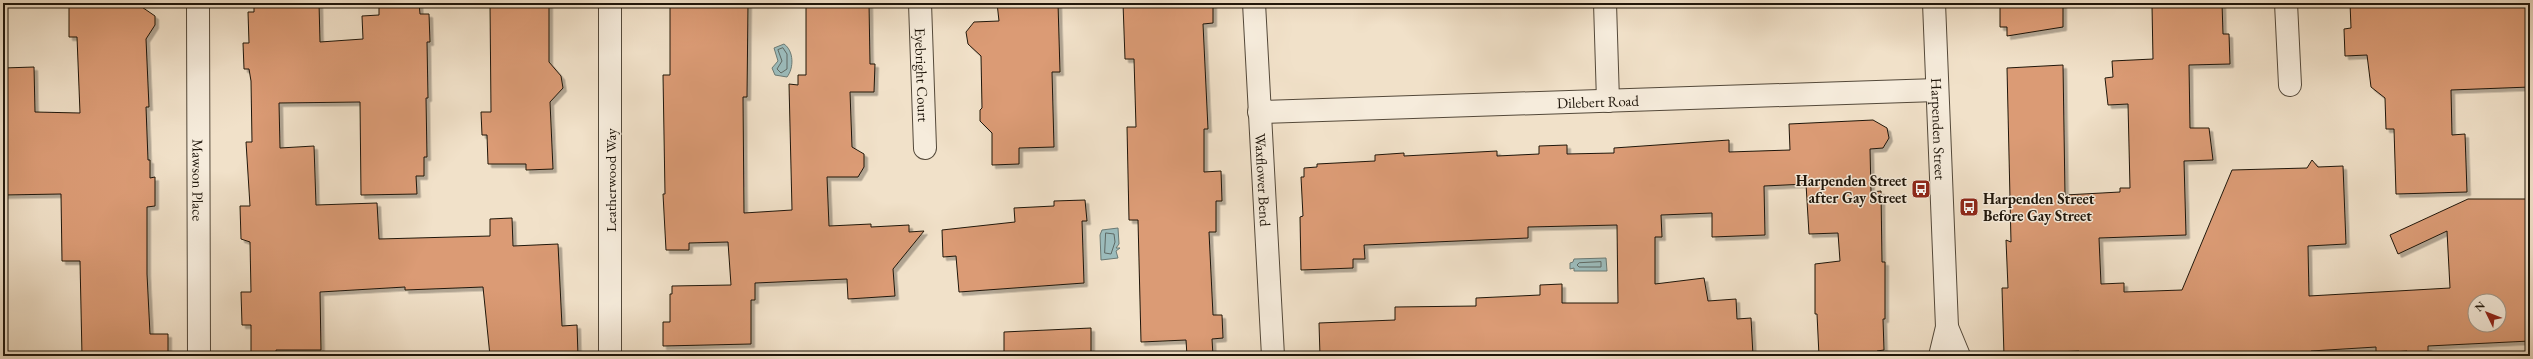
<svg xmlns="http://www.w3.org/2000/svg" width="2533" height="359" viewBox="0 0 2533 359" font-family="'EB Garamond',serif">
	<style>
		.water { fill: #9cbcbc; stroke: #6a7a75 }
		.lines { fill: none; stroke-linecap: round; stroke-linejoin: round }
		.shore { stroke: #5e6964; stroke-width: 1 }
		.building { fill: #db9b75; stroke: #1f160b; fill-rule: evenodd; filter: url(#shadow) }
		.minor-casing { stroke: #54493a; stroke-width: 24 }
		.minor { stroke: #f6ecdc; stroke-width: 22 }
		.labels { text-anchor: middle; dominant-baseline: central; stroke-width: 3; stroke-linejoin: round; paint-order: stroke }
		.street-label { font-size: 15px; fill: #1f160b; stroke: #f6ecdc }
		.poi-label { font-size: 15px; font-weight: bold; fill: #1f160b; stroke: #f6ecdc; text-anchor: end }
	</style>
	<defs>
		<filter id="shadow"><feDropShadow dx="3.5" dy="3.5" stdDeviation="0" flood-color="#0004"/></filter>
	</defs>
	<rect width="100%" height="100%" fill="#f1e1c9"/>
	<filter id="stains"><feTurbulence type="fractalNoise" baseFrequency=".005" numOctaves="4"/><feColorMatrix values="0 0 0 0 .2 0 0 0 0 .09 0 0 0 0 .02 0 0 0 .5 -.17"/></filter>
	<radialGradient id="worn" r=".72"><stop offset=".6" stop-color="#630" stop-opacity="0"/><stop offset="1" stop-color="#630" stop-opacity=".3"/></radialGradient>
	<path class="water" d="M 784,44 C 794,51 794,68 787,77 L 775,75 L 772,68 L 778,61 L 774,48 Z
		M 1118,228 L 1119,244 L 1116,248 L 1120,248 L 1116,251 L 1118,258 L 1101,260 L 1100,235 L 1102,230 Z
		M 1606,258 L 1607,271 L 1574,271 L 1574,268 L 1570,269 L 1570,263 L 1573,262 L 1574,259 Z"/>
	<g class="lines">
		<path class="shore" d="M 783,48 L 787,54 L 787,69 L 781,73 L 777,69 L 782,61 L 778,50 Z
			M 1106,233 L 1114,234 L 1115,242 L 1111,254 L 1105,253 Z
			M 1601,262 L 1601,267 L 1579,267 L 1577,265 L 1579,263 Z"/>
	</g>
	<path class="building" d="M 69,3 L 136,3 L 155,16 L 155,25 L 146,39 L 149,107 L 146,107 L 148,160 L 150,160 L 150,178 L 155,177 L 155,206 L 147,207 L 147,274 L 150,334 L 168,334 L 168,356 L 82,356 L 80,261 L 62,261 L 61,194 L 3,195 L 3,68 L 34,67 L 35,112 L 80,113 L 77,37 L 69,37 Z
		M 254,3 L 319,3 L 320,42 L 363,39 L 362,16 L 379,15 L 379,3 L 419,3 L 420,14 L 429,14 L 430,42 L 427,42 L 428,98 L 426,98 L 427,157 L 424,157 L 424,176 L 416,176 L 417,194 L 361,195 L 360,102 L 279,103 L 280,148 L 314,146 L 316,205 L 377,203 L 379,239 L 490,236 L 490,219 L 512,218 L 513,246 L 558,244 L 562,326 L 577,325 L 578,356 L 490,356 L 483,287 L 405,290 L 405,287 L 320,292 L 321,350 L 276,350 L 276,356 L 251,356 L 251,325 L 242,325 L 241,292 L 251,292 L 250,242 L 241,239 L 240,206 L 250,206 L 246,142 L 252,142 L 251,81 L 249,69 L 244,69 L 243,43 L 249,43 L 248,12 L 254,12 Z
		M 490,3 L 549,3 L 549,62 L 561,76 L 563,88 L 550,102 L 553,169 L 526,170 L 526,164 L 488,164 L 487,135 L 482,135 L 481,112 L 491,112 Z
		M 670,3 L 748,3 L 747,97 L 743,97 L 744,213 L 792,210 L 789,84 L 798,85 L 798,75 L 806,75 L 806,3 L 869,3 L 870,64 L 875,64 L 874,92 L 850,92 L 852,147 L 864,154 L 864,167 L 858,177 L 827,177 L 829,226 L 871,224 L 871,227 L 909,225 L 909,232 L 924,231 L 893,269 L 895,296 L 848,299 L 847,279 L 755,283 L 755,300 L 751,300 L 751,344 L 663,346 L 663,322 L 670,322 L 670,294 L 672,294 L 672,286 L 731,285 L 728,242 L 689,243 L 689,250 L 666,250 L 663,194 L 665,194 L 663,75 L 670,75 Z
		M 997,3 L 1058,3 L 1060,72 L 1052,72 L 1054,147 L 1019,148 L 1019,164 L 992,165 L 992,133 L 980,121 L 980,110 L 982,108 L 981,56 L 968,44 L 966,32 L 974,22 L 999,21 Z
		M 1123,3 L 1213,3 L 1213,23 L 1203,24 L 1208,129 L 1204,129 L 1204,172 L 1221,171 L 1222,201 L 1216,201 L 1216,232 L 1209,232 L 1213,315 L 1222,315 L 1223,338 L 1212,339 L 1213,356 L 1187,356 L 1186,340 L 1141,342 L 1138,220 L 1129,220 L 1127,127 L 1136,127 L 1134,59 L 1125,59 Z
		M 2000,3 L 2063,3 L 2063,27 L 2007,36 L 2007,27 L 2000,27 Z
		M 2222,3 L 2223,34 L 2229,34 L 2230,64 L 2189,65 L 2190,128 L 2209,128 L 2213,160 L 2184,161 L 2186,235 L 2099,238 L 2101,284 L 2124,283 L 2124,292 L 2182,290 L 2232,170 L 2307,168 L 2312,160 L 2318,167 L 2343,166 L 2346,244 L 2308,246 L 2309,296 L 2450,288 L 2447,231 L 2398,254 L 2390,235 L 2468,199 L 2530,199 L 2530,341 L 2428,346 L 2428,356 L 2407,356 L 2407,351 L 2376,353 L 2376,347 L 2311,351 L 2311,353 L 2232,354 L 2232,356 L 2079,356 L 2079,351 L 2033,353 L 2033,356 L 2004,356 L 2002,288 L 2008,288 L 2006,240 L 2011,242 L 2007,68 L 2063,65 L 2065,195 L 2120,192 L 2120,188 L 2130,188 L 2128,104 L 2108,105 L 2105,78 L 2113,77 L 2112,61 L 2153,59 L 2152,6 ZM 2475,301 L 2499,301 L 2499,325 L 2475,325 Z
		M 2350,3 L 2530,3 L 2530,87 L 2451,90 L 2452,135 L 2465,134 L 2467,192 L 2396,194 L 2394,129 L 2386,129 L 2385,98 L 2371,87 L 2367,55 L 2345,56 L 2344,29 L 2351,28 Z
		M 1873,120 L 1887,128 L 1889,138 L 1883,148 L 1870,149 L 1871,192 L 1881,191 L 1882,262 L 1885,262 L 1885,319 L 1883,319 L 1884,350 L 1877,351 L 1877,356 L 1819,356 L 1817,314 L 1815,314 L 1815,264 L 1840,261 L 1838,233 L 1809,234 L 1806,184 L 1764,186 L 1765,235 L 1712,237 L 1712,213 L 1661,215 L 1662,237 L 1655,237 L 1655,284 L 1704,278 L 1708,301 L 1736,299 L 1737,319 L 1751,318 L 1753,356 L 1320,356 L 1319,323 L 1395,320 L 1395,307 L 1476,306 L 1476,298 L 1540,295 L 1540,285 L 1562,284 L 1562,303 L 1618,303 L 1617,225 L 1528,227 L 1528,238 L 1364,245 L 1365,259 L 1353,259 L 1353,268 L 1301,270 L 1300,217 L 1303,216 L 1301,177 L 1304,177 L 1304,168 L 1317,167 L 1317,164 L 1375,161 L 1375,155 L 1404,153 L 1404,156 L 1497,151 L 1497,156 L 1539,154 L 1539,146 L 1567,145 L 1567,154 L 1614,153 L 1614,148 L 1729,140 L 1729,152 L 1790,150 L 1789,124 Z
		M 1085,200 L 1087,221 L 1082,221 L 1084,283 L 959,292 L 956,256 L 943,257 L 942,230 L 1015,222 L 1014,208 L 1054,206 L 1054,201 Z
		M 1091,328 L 1091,356 L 1004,356 L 1004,332 Z"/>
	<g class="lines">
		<defs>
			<g id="minor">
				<path id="s1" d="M 198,3 L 199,356"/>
				<path d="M 610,3 L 610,356"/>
				<path id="s2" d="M 920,3 L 925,148"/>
				<path id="s3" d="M 1254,3 L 1273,356"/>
				<path d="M 1605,3 L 1608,101"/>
				<path id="s4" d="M 1934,3 L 1947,327 L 1940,356"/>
				<path d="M 2286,3 L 2290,85"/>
				<path id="s5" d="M 1259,112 L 1937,90"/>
				<path d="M 1947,327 L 1959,356"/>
			</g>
		</defs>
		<use href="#minor" class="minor-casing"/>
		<use href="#minor" class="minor"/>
	</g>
	<defs>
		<symbol id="bus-square" viewBox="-11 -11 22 22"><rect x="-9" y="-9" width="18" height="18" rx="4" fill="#8f2418" stroke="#f6ecdc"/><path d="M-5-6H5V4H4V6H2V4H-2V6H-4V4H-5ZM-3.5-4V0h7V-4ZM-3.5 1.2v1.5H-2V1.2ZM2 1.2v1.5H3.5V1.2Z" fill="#fff"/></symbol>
	</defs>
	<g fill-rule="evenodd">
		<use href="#bus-square" x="1910" y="178" width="22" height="22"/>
		<use href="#bus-square" x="1958" y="196" width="22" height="22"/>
	</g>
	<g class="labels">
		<g class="street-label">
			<text stroke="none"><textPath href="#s2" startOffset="72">Eyebright Court</textPath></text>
			<text stroke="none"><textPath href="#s5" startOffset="339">Dilebert Road</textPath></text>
			<text stroke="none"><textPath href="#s4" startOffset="126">Harpenden Street</textPath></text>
			<text stroke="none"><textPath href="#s1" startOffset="177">Mawson Place</textPath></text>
			<text transform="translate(610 180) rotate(-90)">Leatherwood Way</text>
			<text stroke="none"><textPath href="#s3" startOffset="177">Waxflower Bend</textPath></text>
		</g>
		<g class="poi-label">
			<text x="1907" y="180">Harpenden Street<tspan x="1907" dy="17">after Gay Street</tspan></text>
			<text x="1983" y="198" text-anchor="start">Harpenden Street<tspan x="1983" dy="17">Before Gay Street</tspan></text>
		</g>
	</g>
	<rect width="2533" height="359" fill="none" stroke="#f1e1c9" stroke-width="16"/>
	<rect x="4" y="4" width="2525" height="351" fill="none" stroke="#1f160b" stroke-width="2"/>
	<rect x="8" y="8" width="2517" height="343" fill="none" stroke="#1f160b"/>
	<g transform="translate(2487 313) rotate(313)"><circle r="19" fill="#f6ecdc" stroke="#a09688"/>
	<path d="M0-3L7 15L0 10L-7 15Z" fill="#8f2418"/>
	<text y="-6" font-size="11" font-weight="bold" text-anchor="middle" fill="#1f160b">N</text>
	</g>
	<rect width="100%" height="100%" filter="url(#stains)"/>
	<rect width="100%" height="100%" fill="url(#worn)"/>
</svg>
